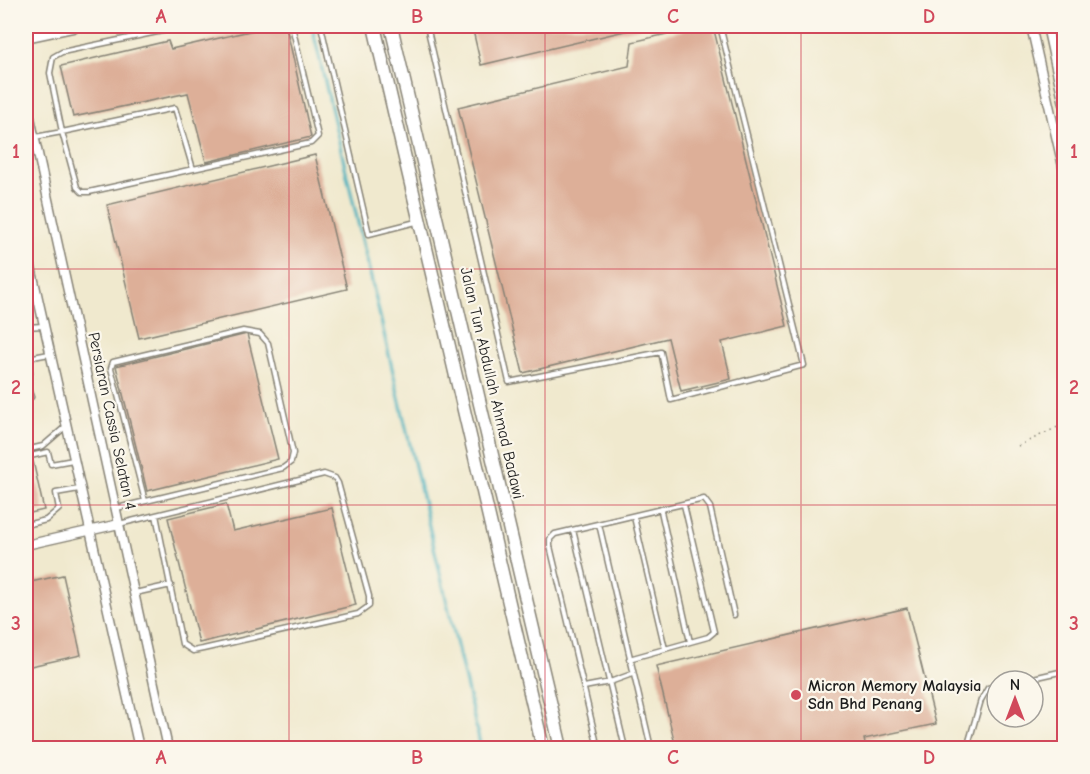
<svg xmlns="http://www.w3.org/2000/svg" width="1090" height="774" viewBox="0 0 1090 774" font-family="'Comic Neue',sans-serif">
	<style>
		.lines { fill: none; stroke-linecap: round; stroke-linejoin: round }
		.stream { stroke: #42b0be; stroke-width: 3 }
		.building { fill: #ddaf98 }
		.lane-casing { stroke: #868275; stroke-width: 7 }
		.street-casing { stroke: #868275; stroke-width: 11 }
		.secondary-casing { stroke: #868275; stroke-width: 15 }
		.primary-casing { stroke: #868275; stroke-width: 15 }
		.path { stroke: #868275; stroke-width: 1.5; stroke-dasharray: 1.5 4.5; stroke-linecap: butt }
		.lane { stroke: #fff; stroke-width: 4 }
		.street { stroke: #fff; stroke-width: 8 }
		.secondary { stroke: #fff; stroke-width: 12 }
		.primary { stroke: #fff; stroke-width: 12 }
		.grid { fill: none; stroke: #d1495b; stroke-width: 1.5; stroke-opacity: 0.55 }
		.poi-dot { fill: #d1495b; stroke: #fbf7ec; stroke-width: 2 }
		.labels { text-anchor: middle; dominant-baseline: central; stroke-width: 4.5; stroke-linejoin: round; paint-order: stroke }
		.street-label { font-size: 16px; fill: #1c1c1c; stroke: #fbf7ec }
		.poi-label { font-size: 16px; font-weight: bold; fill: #1c1c1c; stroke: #fbf7ec; text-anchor: start }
		.neatline { fill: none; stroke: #d1495b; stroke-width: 2 }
		.grid-label { font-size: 20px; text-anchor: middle; font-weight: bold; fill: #d1495b }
	</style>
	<rect width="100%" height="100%" fill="#fbf7ec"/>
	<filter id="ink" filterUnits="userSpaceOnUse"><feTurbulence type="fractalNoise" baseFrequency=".0167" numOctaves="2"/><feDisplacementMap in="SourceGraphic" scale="12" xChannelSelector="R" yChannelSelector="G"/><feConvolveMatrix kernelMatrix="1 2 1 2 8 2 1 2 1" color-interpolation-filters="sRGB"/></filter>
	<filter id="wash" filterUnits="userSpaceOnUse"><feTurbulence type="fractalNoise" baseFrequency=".008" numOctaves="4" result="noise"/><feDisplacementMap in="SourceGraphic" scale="24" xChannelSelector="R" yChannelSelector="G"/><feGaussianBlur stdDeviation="1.35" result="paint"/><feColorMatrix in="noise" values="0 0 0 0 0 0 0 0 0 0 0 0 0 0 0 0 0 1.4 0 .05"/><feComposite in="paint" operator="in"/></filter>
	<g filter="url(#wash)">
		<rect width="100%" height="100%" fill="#f0e9ce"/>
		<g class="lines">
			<path class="stream" d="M 312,26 L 481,748"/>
		</g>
		<g id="blocks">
			<path class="building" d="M 272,26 L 286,26 L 311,137 L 206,162 L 188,93 L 73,117 L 61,66 L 168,41 L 171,49 Z
				M 472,26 L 646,26 L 481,65 Z
				M 701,26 L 713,26 L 787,326 L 722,342 L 731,379 L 681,391 L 668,338 L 523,373 L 458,107 L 629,66 L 632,42 Z
				M 315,155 L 347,289 L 139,338 L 107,205 Z
				M 247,334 L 278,459 L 147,491 L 116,366 Z
				M 33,461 L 44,510 L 26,514 L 26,462 Z
				M 226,504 L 233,531 L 332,508 L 356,605 L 199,643 L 168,518 Z
				M 63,575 L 81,655 L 26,667 L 26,583 Z
				M 907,608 L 936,724 L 864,739 L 866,748 L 676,748 L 656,666 Z"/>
		</g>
	</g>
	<g filter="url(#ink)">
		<use href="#blocks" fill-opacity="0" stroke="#868275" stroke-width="1.5"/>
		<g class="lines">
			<defs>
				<path id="lane" d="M 321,26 L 369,234 L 416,222
					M 427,26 L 509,382 L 661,352 L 671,400 L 804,365 L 720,26
					M 35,137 L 62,132 L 50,73 L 53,57 L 62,52 L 186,26
					M 193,169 L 175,108 L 62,132 L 77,187 L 82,192 L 89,192 L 311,143 L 318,136 L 292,26
					M 26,297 L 36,294
					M 26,327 L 43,326
					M 26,374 L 30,373 L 28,358 L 49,354
					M 26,383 L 31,397
					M 26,450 L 43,446 L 65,427
					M 26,457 L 48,452 L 51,464 L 73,460
					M 117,508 L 283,468 L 291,462 L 293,453 L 268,343 L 260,334 L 243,331 L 113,362 L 111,368 L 145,501
					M 661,511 L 690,642
					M 634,517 L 665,649
					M 119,524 L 324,474 L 335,478 L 338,483 L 369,596 L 369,606 L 358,614 L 203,649 L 193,651 L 182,644 L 156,515
					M 599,524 L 651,748
					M 26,525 L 46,520 L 59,509 L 56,493 L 79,489
					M 573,530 L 625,748
					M 135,593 L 171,585
					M 629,659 L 708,637 L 714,632 L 684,505
					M 1020,681 L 1064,671
					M 584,687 L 610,682 L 632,674
					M 598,748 L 550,546 L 550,539 L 555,534 L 704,499 L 710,507 L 734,615
					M 967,748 L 981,700 L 988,688 L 997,686"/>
				<path id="street" d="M 1031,26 L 1064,171
					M 1047,26 L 1064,104
					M 26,99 L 168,748
					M 26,245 L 139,748
					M 26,545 L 119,524"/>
				<path id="secondary" d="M 26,36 L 73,26"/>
				<path id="primary" d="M 374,26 L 543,748
					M 391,26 L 561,748"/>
			</defs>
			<use href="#lane" class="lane-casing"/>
			<use href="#street" class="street-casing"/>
			<use href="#secondary" class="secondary-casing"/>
			<use href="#primary" class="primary-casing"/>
			<path class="path" d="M 1018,446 L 1064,424"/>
			<use href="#lane" class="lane"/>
			<use href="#street" class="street"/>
			<use href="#secondary" class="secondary"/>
			<use href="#primary" class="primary"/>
		</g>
	</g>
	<path class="grid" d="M 289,26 L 289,748M 545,26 L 545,748M 801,26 L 801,748M 26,269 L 1064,269M 26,505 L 1064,505"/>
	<circle class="poi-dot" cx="796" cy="695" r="6"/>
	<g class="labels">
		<g class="street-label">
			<text transform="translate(492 383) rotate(77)">Jalan Tun Abdullah Ahmad Badawi</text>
			<text transform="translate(112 421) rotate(78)">Persiaran Cassia Selatan 4</text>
		</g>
		<g class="poi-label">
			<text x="808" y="686">Micron Memory Malaysia<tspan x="808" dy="18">Sdn Bhd Penang</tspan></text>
		</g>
	</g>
	<rect width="1090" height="774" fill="none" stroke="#fbf7ec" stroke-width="66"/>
	<g transform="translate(1015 699)"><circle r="28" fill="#fbf7ec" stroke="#a29f99" stroke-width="1.5"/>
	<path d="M0-4.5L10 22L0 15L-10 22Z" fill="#d1495b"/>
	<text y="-9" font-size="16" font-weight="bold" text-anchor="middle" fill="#1c1c1c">N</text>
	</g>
	<rect x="33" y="33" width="1024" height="708" class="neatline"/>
	<g class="grid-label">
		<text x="161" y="23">A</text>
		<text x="417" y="23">B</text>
		<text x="673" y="23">C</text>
		<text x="929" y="23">D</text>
		<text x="16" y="158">1</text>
		<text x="1074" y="158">1</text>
		<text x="16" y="394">2</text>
		<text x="1074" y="394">2</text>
		<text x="16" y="630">3</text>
		<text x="1074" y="630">3</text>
		<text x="161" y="764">A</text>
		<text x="417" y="764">B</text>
		<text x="673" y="764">C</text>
		<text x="929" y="764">D</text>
	</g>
</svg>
